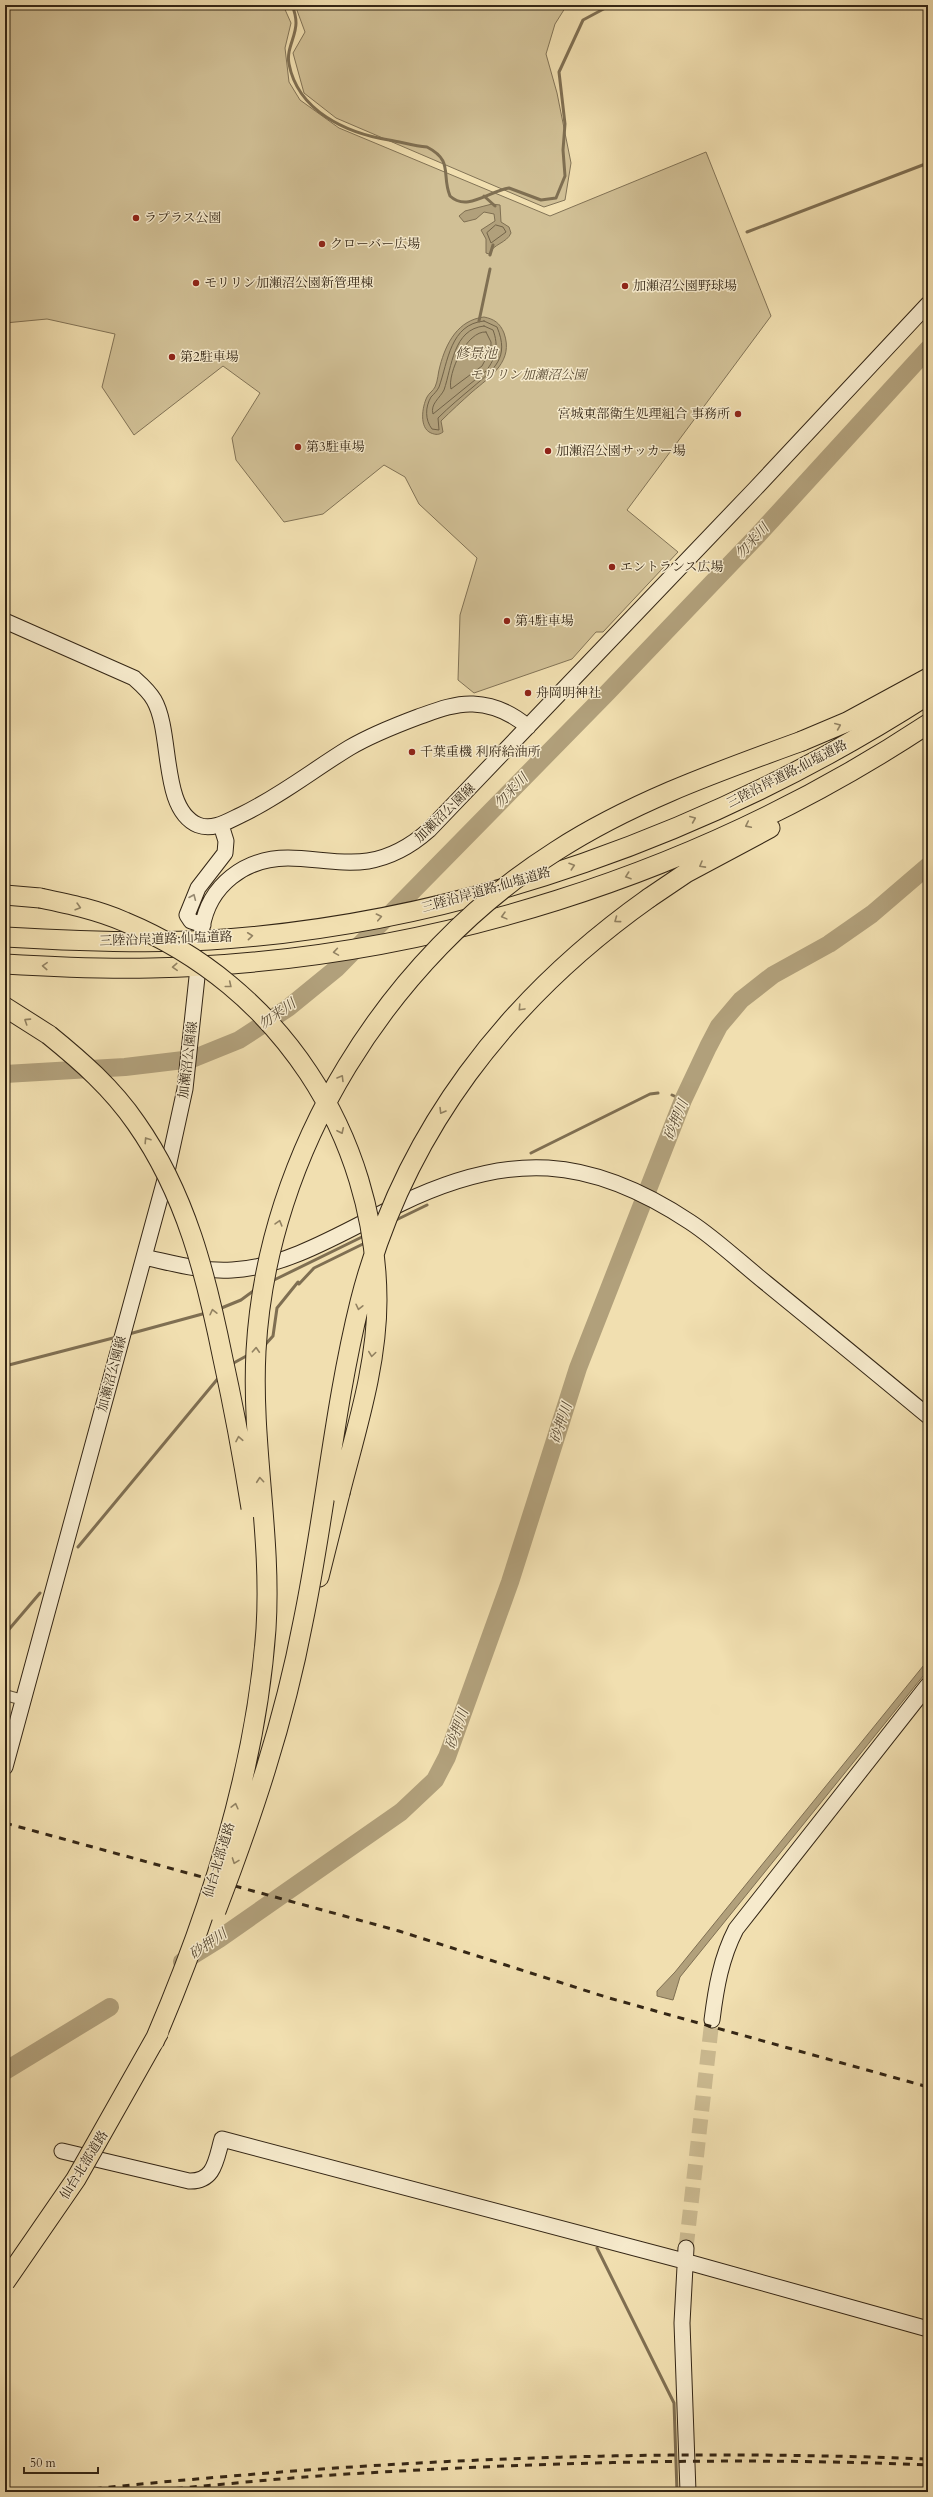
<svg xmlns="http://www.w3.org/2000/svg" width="933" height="2497" viewBox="0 0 933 2497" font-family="Cardo,'Noto Serif JP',serif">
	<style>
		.green { fill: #d1c096; stroke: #827356 }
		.water { fill: #b1a07b; stroke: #7f6f52 }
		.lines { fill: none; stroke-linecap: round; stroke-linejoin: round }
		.shore { stroke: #726348; stroke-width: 1 }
		.stream { stroke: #7f6f52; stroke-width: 3 }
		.river { stroke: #b1a07b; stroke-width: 18 }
		.secondary-tunnel { stroke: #cbba91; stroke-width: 15; stroke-dasharray: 15 8; stroke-linecap: butt }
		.street-casing { stroke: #63543c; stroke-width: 12 }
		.secondary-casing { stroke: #342615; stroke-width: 17 }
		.highway-casing { stroke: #342615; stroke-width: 21 }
		.street { stroke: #f6eacc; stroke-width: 10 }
		.secondary { stroke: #f6eacc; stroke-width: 15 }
		.highway { stroke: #f1dfb0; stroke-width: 19 }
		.rail { stroke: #342615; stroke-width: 3; stroke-dasharray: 7 7; stroke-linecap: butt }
		.highway-bridge-casing { stroke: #342615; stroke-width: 21; stroke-linecap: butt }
		.highway-bridge { stroke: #f1dfb0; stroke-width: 19 }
		.oneway { stroke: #928262 }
		.oneway2 { stroke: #958870 }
		.poi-dot { fill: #8f2418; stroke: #f6eacc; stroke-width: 1.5 }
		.labels { text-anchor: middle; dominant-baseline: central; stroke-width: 3; stroke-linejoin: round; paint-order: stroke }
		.poi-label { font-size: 13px; fill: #342615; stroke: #f6eacc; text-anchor: start }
		.park-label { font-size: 13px; font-style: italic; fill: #5b4c35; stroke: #f6eacc }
		.street-label { font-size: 13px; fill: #342615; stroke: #f6eacc }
		.water-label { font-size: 14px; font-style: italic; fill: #5a4b34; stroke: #f6eacc }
	</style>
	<rect width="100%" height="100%" fill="#f1dfb0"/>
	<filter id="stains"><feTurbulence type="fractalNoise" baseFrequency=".005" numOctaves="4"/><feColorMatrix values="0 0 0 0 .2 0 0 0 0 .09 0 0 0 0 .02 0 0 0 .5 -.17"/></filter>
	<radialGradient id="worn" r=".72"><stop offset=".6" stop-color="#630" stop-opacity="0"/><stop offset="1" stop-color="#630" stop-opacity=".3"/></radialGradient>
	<path class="green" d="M 5,5 L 283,5 L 291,23 L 285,48 L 289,82 L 300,100 L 339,128 L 550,216 L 706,152 L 771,316 L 627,510 L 678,552 L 603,632 L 596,632 L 572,659 L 474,693 L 458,680 L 460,615 L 477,558 L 419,504 L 405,477 L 384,465 L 323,514 L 284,522 L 236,460 L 232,438 L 260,393 L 223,366 L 134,435 L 102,387 L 115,334 L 47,319 L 5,323 Z
		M 295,5 L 567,5 L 555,24 L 546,54 L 557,93 L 571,163 L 565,200 L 544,207 L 336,118 L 304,93 L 293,53 L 305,32 Z"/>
	<path class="water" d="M 492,204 L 500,205 L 501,222 L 509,227 L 511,233 C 507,243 493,244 489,254 L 486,253 L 486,239 L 481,230 L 495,221 L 494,214 L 484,212 L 476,219 L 464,222 L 459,216 L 465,211 Z
		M 484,317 C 494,319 500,323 504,333 C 514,361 491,376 472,392 C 462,401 451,411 441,421 L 443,432 C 439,435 436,435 431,433 C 419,428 422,407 427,397 C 429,393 433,391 435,387 C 438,381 438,372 440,366 C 446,343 458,320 484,317 Z
		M 928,1660 L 928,1670 L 680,1977 L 673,2000 L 657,1996 L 657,1991 L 675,1972 Z"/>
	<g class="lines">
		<path class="shore" d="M 496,225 L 503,227 L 506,232 L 491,243 L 487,233 Z
			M 484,321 L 497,327 C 510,358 494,369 473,387 C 461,397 449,407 438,418 L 439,430 L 432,429 C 425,420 425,407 431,397 C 434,394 437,391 439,387 C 448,362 450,324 484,321 Z
			M 484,326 L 493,330 C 499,346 496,358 486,371 L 433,414 C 430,404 440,398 444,390 C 452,367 453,329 484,326 Z
			M 486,332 L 491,342 L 491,349 L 482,366 L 451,389 C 447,374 467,330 486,332 Z"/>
		<path class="stream" d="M 292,5 C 294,10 296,17 296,23 C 296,37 286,49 289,64 C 298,111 346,133 389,140 C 402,142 413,146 427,147 C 454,161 441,174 450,196 C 467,212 489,191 509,188 L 541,200 L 556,198 L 565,176 L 563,150 L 565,124 L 559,72 L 583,20 L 611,5
			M 484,196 L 495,206
			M 747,232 L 928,163
			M 490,255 L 493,245
			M 479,321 L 490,269
			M 672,1095 L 683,1100
			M 531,1153 L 650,1094 L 658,1093
			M 394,1221 L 427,1205
			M 272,1281 L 366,1235
			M 219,1309 L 241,1300 L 256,1289
			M 129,1334 L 206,1313
			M 264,1346 L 273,1336 L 277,1308 L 298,1282 L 299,1284 L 314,1268 L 367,1242
			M 230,1365 L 250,1354
			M 5,1366 L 117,1337
			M 78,1547 L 220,1376
			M 5,1634 L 40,1593
			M 597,2248 L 674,2403 L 677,2492"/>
		<path class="river" d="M 5,1074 L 125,1067 L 192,1059 L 239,1040 L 288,1008 L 337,968 L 607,693 L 758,535 L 928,349
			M 182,1962 L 219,1939 L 401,1812 L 435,1780 L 447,1757 L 510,1582 L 578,1368 L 683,1100 L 708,1047 L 719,1026 L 741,1000 L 773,975 L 829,944 L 872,914 L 928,866
			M 5,2071 L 110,2007"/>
		<path class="secondary-tunnel" d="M 686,2248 L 712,2020"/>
		<defs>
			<path id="street" d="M 5,1695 L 23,1700"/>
			<path id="secondary" d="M 5,621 L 134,678 C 142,685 149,691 154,700 C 173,733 160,809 198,825 C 213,831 228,821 241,815 C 279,797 313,770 349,748 C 371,735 394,726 418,717 C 435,711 455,703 473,704 C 494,705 513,714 528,727
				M 203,925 L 191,921 L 187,915 L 198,888 L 225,853 L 226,841 L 221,825
				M 202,928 C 209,885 245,858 288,858 C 315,858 341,865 368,861 C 392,857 411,846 429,830 L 755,489 L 928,304
				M 144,1257 C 172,1263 202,1272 232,1270 C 287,1268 350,1228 400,1204 C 509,1151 589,1155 690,1222 C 716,1239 741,1263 766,1283 C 820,1327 874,1371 928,1416
				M 5,1767 L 166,1176 L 185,1089 L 197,977
				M 712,2020 C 716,1988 721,1958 736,1929 L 928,1685
				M 62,2151 L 189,2181 C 215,2182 216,2159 222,2139 L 684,2261 L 928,2329
				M 686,2248 L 682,2323 L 688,2492"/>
			<path id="highway" d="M 802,741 L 847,722 L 928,678
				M 5,895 L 40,898
				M 649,898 L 686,873 L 770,828
				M 5,937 C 73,941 142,944 210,940 C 463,924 715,832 928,695
				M 5,964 C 54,967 103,969 151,968 C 426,962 699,875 928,724
				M 5,1007 L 49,1035
				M 319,1577 L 340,1493"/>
		</defs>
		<use href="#street" class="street-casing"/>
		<use href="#secondary" class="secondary-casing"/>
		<use href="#highway" class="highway-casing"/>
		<use href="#street" class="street"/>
		<use href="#secondary" class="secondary"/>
		<use href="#highway" class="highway"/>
		<path class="rail" d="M 5,1823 L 399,1931 L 609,1998 L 928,2087
			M 67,2492 C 125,2485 184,2480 244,2475 C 471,2456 700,2450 928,2459
			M 134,2492 C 211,2486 288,2477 365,2473 C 552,2462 741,2457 928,2465"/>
		<defs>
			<path id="highway-bridge" d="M 40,898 C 69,904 98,910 125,922 C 279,986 376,1134 377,1300 C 377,1366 356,1430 340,1493
				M 49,1035 C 81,1061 112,1088 136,1123 C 186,1194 206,1275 223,1359 C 234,1409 243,1458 251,1508
				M 216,1911 C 252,1817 284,1722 303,1622 C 325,1516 334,1407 360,1302 C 403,1132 508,998 649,898
				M 154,2042 C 210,1912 256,1770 266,1629 C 272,1536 251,1444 256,1351 C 267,1151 388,958 556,851 C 632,802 717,772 802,741
				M 5,2282 L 76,2179 L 159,2032"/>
		</defs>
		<use href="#highway-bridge" class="highway-bridge-casing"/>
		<use href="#highway-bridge" class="highway-bridge"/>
	</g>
	<defs><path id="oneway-chevron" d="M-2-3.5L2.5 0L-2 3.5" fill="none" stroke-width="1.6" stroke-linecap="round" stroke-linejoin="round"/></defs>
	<g class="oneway">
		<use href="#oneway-chevron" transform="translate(838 726) rotate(-23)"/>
		<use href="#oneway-chevron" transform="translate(693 819) rotate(-23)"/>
		<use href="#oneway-chevron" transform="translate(748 825) rotate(154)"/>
		<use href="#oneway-chevron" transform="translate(702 865) rotate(151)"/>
		<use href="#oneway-chevron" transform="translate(572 866) rotate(-18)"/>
		<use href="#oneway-chevron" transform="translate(628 876) rotate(161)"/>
		<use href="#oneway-chevron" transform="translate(78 907) rotate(16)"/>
		<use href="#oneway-chevron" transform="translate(504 916) rotate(165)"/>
		<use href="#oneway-chevron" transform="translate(379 917) rotate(-12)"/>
		<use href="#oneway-chevron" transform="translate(617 920) rotate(144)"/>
		<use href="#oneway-chevron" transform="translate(250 936) rotate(-6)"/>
		<use href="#oneway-chevron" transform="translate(336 952) rotate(171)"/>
		<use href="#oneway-chevron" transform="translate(45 966) rotate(-177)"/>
		<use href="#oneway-chevron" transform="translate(175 967) rotate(177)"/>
		<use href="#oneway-chevron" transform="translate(229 985) rotate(39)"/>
		<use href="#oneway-chevron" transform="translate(521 1008) rotate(133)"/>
		<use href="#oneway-chevron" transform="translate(27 1021) rotate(-147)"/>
		<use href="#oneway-chevron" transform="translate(341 1078) rotate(-59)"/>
		<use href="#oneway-chevron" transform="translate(442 1111) rotate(121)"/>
		<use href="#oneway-chevron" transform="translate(341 1131) rotate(65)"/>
		<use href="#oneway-chevron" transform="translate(147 1140) rotate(-123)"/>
		<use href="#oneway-chevron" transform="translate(279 1223) rotate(-74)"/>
		<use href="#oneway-chevron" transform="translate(359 1307) rotate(103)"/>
		<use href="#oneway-chevron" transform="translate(213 1312) rotate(-103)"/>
		<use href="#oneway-chevron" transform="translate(256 1350) rotate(-87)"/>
		<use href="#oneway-chevron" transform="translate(372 1354) rotate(98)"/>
		<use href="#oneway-chevron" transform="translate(239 1439) rotate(-101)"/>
		<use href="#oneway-chevron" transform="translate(260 1480) rotate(-95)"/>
		<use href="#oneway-chevron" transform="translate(235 1806) rotate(-76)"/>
		<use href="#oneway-chevron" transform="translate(235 1861) rotate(110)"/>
	</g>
	<use class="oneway2" href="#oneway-chevron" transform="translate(193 897) rotate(-67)"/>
	<g class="poi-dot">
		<circle cx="136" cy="218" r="4"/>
		<circle cx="322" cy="244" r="4"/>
		<circle cx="196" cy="283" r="4"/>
		<circle cx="625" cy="286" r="4"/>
		<circle cx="172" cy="357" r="4"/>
		<circle cx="738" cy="414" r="4"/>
		<circle cx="298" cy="447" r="4"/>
		<circle cx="548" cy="451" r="4"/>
		<circle cx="612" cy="567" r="4"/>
		<circle cx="507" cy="621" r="4"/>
		<circle cx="528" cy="693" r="4"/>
		<circle cx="412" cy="752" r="4"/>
	</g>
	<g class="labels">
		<g class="poi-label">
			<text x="144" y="218">ラプラス公園</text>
			<text x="330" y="244">クローバー広場</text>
			<text x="204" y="283">モリリン加瀬沼公園新管理棟</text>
			<text x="633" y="286">加瀬沼公園野球場</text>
			<text x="180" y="357">第2駐車場</text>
			<text x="730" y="414" text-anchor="end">宮城東部衛生処理組合 事務所</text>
			<text x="306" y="447">第3駐車場</text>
			<text x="556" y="451">加瀬沼公園サッカー場</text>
			<text x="620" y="567">エントランス広場</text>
			<text x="515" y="621">第4駐車場</text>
			<text x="536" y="693">舟岡明神社</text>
			<text x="420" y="752">千葉重機 利府給油所</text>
		</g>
		<g class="park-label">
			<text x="528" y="375">モリリン加瀬沼公園</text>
		</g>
		<g class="street-label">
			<text transform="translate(787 774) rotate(-27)">三陸沿岸道路;仙塩道路</text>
			<text transform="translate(445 813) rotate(-44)">加瀬沼公園線</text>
			<text transform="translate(486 890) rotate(-16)">三陸沿岸道路;仙塩道路</text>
			<text transform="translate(166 939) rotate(-2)">三陸沿岸道路;仙塩道路</text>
			<text transform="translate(188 1060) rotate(-83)">加瀬沼公園線</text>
			<text transform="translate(112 1374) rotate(-75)">加瀬沼公園線</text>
			<text transform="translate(219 1860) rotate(-73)">仙台北部道路</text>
			<text transform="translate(84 2165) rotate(-58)">仙台北部道路</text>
		</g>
		<g class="water-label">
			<text x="476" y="353">修景池</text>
			<text transform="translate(752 541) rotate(-47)">勿来川</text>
			<text transform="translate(511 791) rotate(-46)">勿来川</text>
			<text transform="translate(277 1014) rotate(-35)">勿来川</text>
			<text transform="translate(676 1120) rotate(-68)">砂押川</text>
			<text transform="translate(561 1423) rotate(-72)">砂押川</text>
			<text transform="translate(457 1729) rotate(-70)">砂押川</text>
			<text transform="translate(208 1944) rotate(-34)">砂押川</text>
		</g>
	</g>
	<rect width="933" height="2497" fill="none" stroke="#f1dfb0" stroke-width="20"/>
	<rect x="6" y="6" width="921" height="2485" fill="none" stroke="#342615" stroke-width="2"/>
	<rect x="10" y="10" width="913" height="2477" fill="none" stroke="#342615"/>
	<path d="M24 2467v6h74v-6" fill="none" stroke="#342615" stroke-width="2"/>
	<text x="30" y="2467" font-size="12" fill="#342615" stroke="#f6eacc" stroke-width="3" paint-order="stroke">50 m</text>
	<rect width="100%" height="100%" filter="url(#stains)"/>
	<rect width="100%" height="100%" fill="url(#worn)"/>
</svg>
